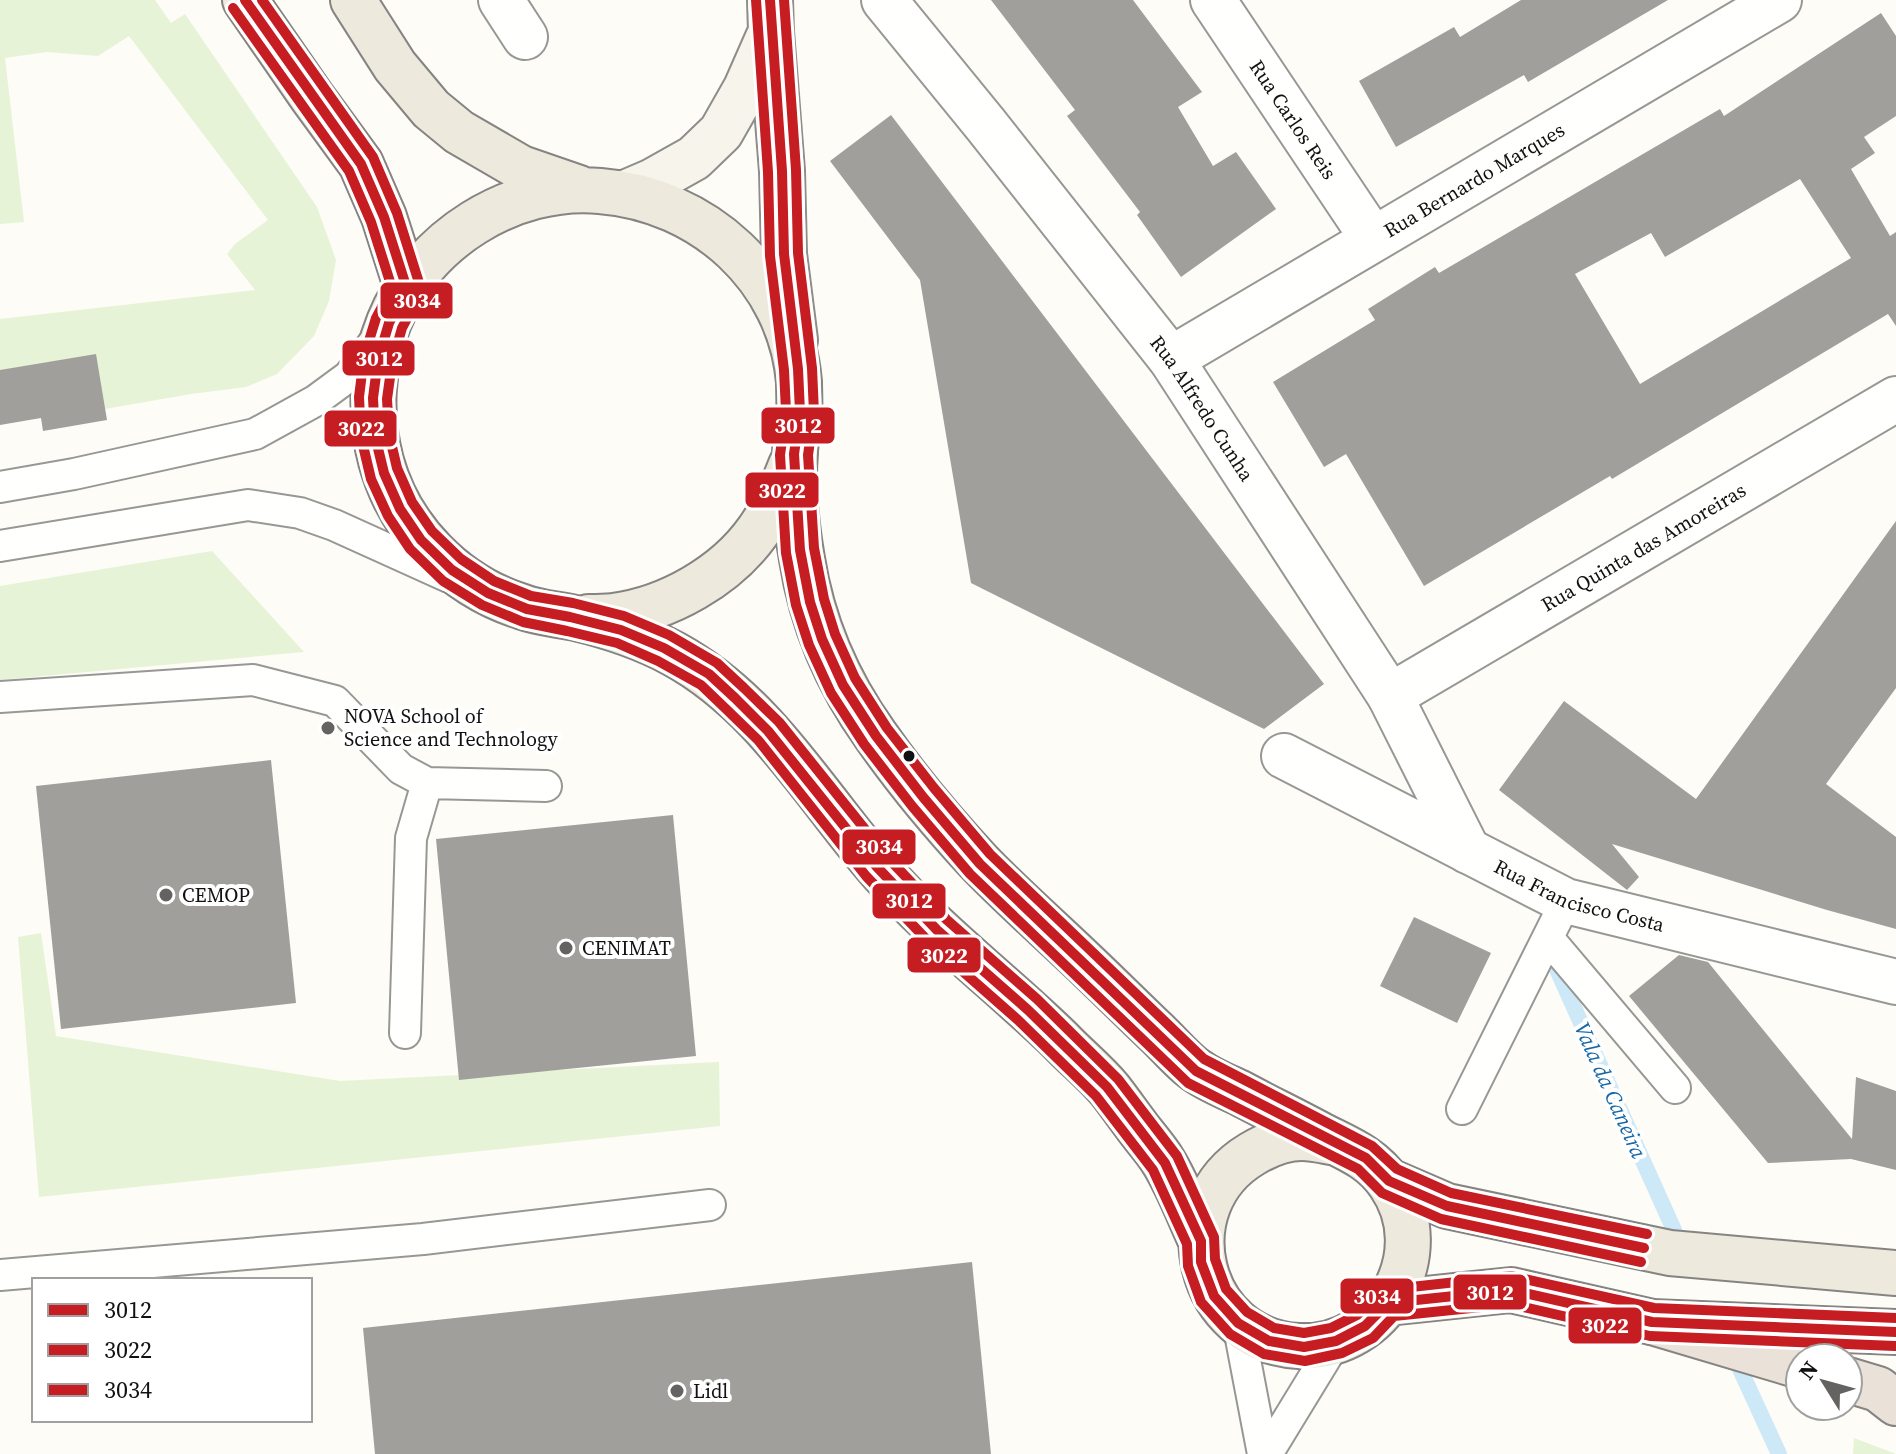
<svg xmlns="http://www.w3.org/2000/svg" width="1896" height="1454" viewBox="0 0 1896 1454" font-family="'Source Serif 4',serif">
	<style>
		.green { fill: #e7f3d7 }
		.lines { fill: none; stroke-linecap: round; stroke-linejoin: round }
		.stream { stroke: #cde8f7; stroke-width: 16 }
		.building { fill: #a19f9c; fill-rule: evenodd }
		.lane-casing { stroke: #979795; stroke-width: 34 }
		.street-casing { stroke: #979795; stroke-width: 48 }
		.secondary-casing { stroke: #8e8d8b; stroke-width: 48 }
		.primary-casing { stroke: #858482; stroke-width: 48 }
		.highway-casing { stroke: #858482; stroke-width: 48 }
		.lane { stroke: #fffffe; stroke-width: 30 }
		.street { stroke: #fffffe; stroke-width: 44 }
		.secondary { stroke: #f6f4eb; stroke-width: 44 }
		.primary { stroke: #ede9dc; stroke-width: 44 }
		.highway { stroke: #eae1d8; stroke-width: 44 }
		.bus-1-casing { stroke: #fff; stroke-width: 16 }
		.bus-2-casing { stroke: #fff; stroke-width: 16 }
		.bus-3-casing { stroke: #fff; stroke-width: 16 }
		.bus-1 { stroke: #c61d23; stroke-width: 10 }
		.bus-2 { stroke: #c61d23; stroke-width: 10 }
		.bus-3 { stroke: #c61d23; stroke-width: 10 }
		.poi-dot { fill: #646362; stroke: #fff; stroke-width: 3 }
		.bus-dot { fill: #111; stroke: #fff; stroke-width: 3 }
		.labels { text-anchor: middle; dominant-baseline: central; stroke-width: 8; stroke-linejoin: round; paint-order: stroke }
		.street-label { font-size: 20px; fill: #111; stroke: #fff }
		.poi-label { font-size: 20px; fill: #111; stroke: #fff; text-anchor: start }
		.water-label { font-size: 22px; font-style: italic; fill: #1768a6; stroke: #fff }
		.line-badge { stroke: #fff; stroke-width: 3 }
		.badge-label { font-size: 22px; text-anchor: middle; font-weight: bold; fill: #fff }
	</style>
	<rect width="100%" height="100%" fill="#fdfcf7"/>
	<path class="green" d="M 0,0 L 155,0 L 171,23 L 185,14 L 317,207 L 336,260 L 329,301 L 314,336 L 277,374 L 246,387 L 191,394 L 105,409 L 0,370 L 0,319 L 255,290 L 227,254 L 235,244 L 268,220 L 129,36 L 98,56 L 47,52 L 5,58 L 24,222 L 0,224 Z
		M 212,551 L 304,652 L 0,680 L 0,586 Z
		M 41,933 L 56,1036 L 340,1081 L 719,1062 L 720,1126 L 39,1197 L 18,937 Z
		M 1854,1438 L 1896,1454 L 1853,1454 Z"/>
	<g class="lines">
		<path class="stream" d="M 1550,954 L 1674,1230
			M 1734,1356 L 1779,1454"/>
	</g>
	<path class="building" d="M 991,0 L 1133,0 L 1202,92 L 1178,107 L 1213,166 L 1236,152 L 1276,209 L 1181,277 L 1137,215 L 1140,212 L 1067,116 L 1075,110 Z
		M 1521,0 L 1668,0 L 1528,82 L 1524,75 L 1396,147 L 1359,81 L 1454,27 L 1460,37 Z
		M 1881,13 L 1896,36 L 1896,116 L 1864,137 L 1875,153 L 1851,169 L 1890,236 L 1896,232 L 1896,326 L 1888,314 L 1612,479 L 1610,476 L 1424,586 L 1346,454 L 1324,467 L 1273,382 L 1375,320 L 1368,309 L 1435,267 L 1439,273 L 1720,109 L 1724,116 ZM 1800,179 L 1851,258 L 1640,384 L 1575,274 L 1651,233 L 1665,257 Z
		M 891,115 L 1324,684 L 1264,729 L 971,583 L 920,280 L 830,161 Z
		M 96,354 L 107,420 L 43,431 L 41,418 L 0,425 L 0,370 Z
		M 1896,521 L 1896,688 L 1826,784 L 1896,837 L 1896,929 L 1827,910 L 1612,844 L 1639,877 L 1627,890 L 1499,790 L 1564,701 L 1696,799 Z
		M 271,760 L 296,1003 L 61,1029 L 36,786 Z
		M 673,815 L 696,1056 L 459,1080 L 436,839 Z
		M 1414,917 L 1491,953 L 1457,1023 L 1380,986 Z
		M 1679,955 L 1708,962 L 1852,1139 L 1856,1077 L 1896,1091 L 1896,1170 L 1851,1159 L 1768,1163 L 1629,996 Z
		M 972,1262 L 991,1454 L 375,1454 L 363,1328 Z"/>
	<g class="lines">
		<defs>
			<path id="lane" d="M 0,487 L 74,474 L 255,434 L 315,401 L 349,376 L 378,337
				M 0,546 L 248,505 L 300,513 L 334,525 L 449,577
				M 0,697 L 253,680 L 335,701 L 401,769 L 427,783 L 546,786
				M 1548,938 L 1675,1088
				M 405,1033 L 411,838 L 427,783
				M 1462,1109 L 1566,901
				M 0,1275 L 423,1239 L 710,1205
				M 1238,1323 L 1263,1454
				M 1267,1454 L 1336,1341"/>
			<g id="street">
				<path d="M 501,0 L 525,37"/>
				<path id="s1" d="M 884,0 L 986,125 L 1171,359 L 1390,696 L 1468,851"/>
				<path id="s2" d="M 1213,0 L 1373,239"/>
				<path id="s3" d="M 1171,359 L 1779,0"/>
				<path id="s4" d="M 1390,696 L 1896,399"/>
				<path id="s5" d="M 1284,756 L 1566,901 L 1896,982"/>
			</g>
			<path id="secondary" d="M 770,0 L 771,32 L 782,171 L 784,254 L 795,340
				M 625,193 L 653,181 L 694,158 L 721,132 L 746,88 L 768,38"/>
			<path id="primary" d="M 245,0 L 312,97 L 361,164 L 384,217 L 407,289
				M 353,0 L 395,66 L 431,109 L 459,132 L 521,168 L 579,188
				M 588,617 C 596,617 605,617 613,616 C 668,609 726,576 758,531 C 773,510 782,488 791,465
				M 1389,1181 L 1447,1206 L 1670,1253 L 1896,1273
				M 1201,1241 C 1189,1215 1178,1185 1163,1161 C 1157,1151 1149,1142 1142,1133 C 1131,1119 1121,1104 1110,1090 C 1095,1072 1076,1057 1060,1040 C 1000,982 935,933 880,870 C 814,794 765,704 674,654 C 643,637 609,626 575,618 C 557,614 539,613 523,607 C 455,586 400,530 381,461 C 369,416 371,366 389,322 C 422,240 512,183 600,191 C 703,199 790,277 799,382 C 799,391 800,409 799,418 C 799,429 795,441 795,453 C 792,487 796,524 802,559 C 812,623 838,683 876,736 C 906,779 941,821 977,860 C 1013,898 1054,933 1092,970 C 1113,990 1134,1011 1155,1031 C 1168,1043 1180,1058 1193,1068 C 1207,1079 1225,1086 1240,1093 C 1266,1107 1293,1120 1319,1134 C 1346,1148 1372,1157 1390,1184 C 1438,1253 1383,1350 1299,1346 C 1197,1341 1165,1206 1252,1154 C 1267,1145 1284,1138 1302,1138 C 1313,1138 1325,1141 1337,1143
				M 1388,1303 L 1511,1290 L 1652,1322 L 1896,1332"/>
			<path id="highway" d="M 1652,1322 L 1800,1366
				M 1848,1380 L 1878,1389 L 1896,1403"/>
		</defs>
		<use href="#lane" class="lane-casing"/>
		<use href="#street" class="street-casing"/>
		<use href="#secondary" class="secondary-casing"/>
		<use href="#primary" class="primary-casing"/>
		<use href="#highway" class="highway-casing"/>
		<use href="#lane" class="lane"/>
		<use href="#street" class="street"/>
		<use href="#secondary" class="secondary"/>
		<use href="#primary" class="primary"/>
		<use href="#highway" class="highway"/>
		<defs>
			<path id="bus-1" d="M 245,0 L 361,164 L 384,217 L 407,289 L 389,323 L 378,360 L 373,398 L 375,436 L 384,473 L 400,509 L 421,540 L 452,570 L 488,593 L 527,609 L 570,617 L 621,630 L 664,648 L 709,674 L 735,698 L 768,731 L 877,867 L 937,930 L 1028,1010 L 1107,1087 L 1165,1163 L 1201,1241 L 1201,1262 L 1214,1296 L 1238,1323 L 1269,1341 L 1304,1347 L 1336,1341 L 1365,1326 L 1388,1303 L 1511,1290 L 1652,1322 L 1896,1332
				M 770,0 L 782,171 L 784,254 L 798,369 L 800,412 L 794,454 L 800,550 L 810,602 L 822,639 L 843,685 L 876,736 L 923,797 L 980,864 L 1196,1071 L 1366,1158 L 1389,1181 L 1447,1206 L 1644,1248"/>
			<path id="bus-2" d="M 756,0 L 768,172 L 770,256 L 784,370 L 786,411 L 780,455 L 786,553 L 796,605 L 809,645 L 831,693 L 864,744 L 912,806 L 970,874 L 1188,1083 L 1358,1169 L 1382,1193 L 1441,1219 L 1641,1262
				M 233,8 L 349,171 L 371,222 L 392,288 L 376,318 L 364,357 L 359,397 L 361,437 L 371,479 L 388,516 L 410,549 L 443,581 L 482,605 L 523,622 L 567,631 L 617,643 L 658,661 L 701,685 L 725,708 L 758,740 L 866,876 L 927,940 L 1018,1020 L 1096,1096 L 1153,1170 L 1187,1244 L 1188,1266 L 1201,1302 L 1230,1334 L 1264,1354 L 1305,1361 L 1342,1353 L 1373,1338 L 1394,1316 L 1510,1304 L 1650,1336 L 1895,1346"/>
			<path id="bus-3" d="M 262,0 L 373,157 L 397,213 L 421,289 L 419,296 L 402,328 L 392,363 L 387,399 L 389,434 L 397,468 L 412,502 L 432,531 L 461,559 L 494,581 L 531,596 L 573,603 L 624,616 L 669,635 L 717,663 L 744,688 L 779,722 L 888,858 L 947,920 L 1037,999 L 1118,1079 L 1177,1156 L 1214,1237 L 1215,1259 L 1226,1289 L 1247,1312 L 1274,1328 L 1304,1333 L 1331,1328 L 1357,1315 L 1384,1290 L 1511,1276 L 1654,1308 L 1896,1318
				M 784,0 L 796,170 L 798,253 L 812,368 L 814,413 L 808,455 L 814,548 L 824,599 L 835,634 L 855,678 L 887,728 L 934,788 L 990,854 L 1204,1059 L 1372,1146 L 1397,1169 L 1451,1193 L 1647,1234"/>
		</defs>
		<use href="#bus-1" class="bus-1-casing"/>
		<use href="#bus-2" class="bus-2-casing"/>
		<use href="#bus-3" class="bus-3-casing"/>
		<use href="#bus-1" class="bus-1"/>
		<use href="#bus-2" class="bus-2"/>
		<use href="#bus-3" class="bus-3"/>
	</g>
	<g class="poi-dot">
		<circle cx="328" cy="728" r="8"/>
		<circle cx="166" cy="895" r="8"/>
		<circle cx="566" cy="948" r="8"/>
		<circle cx="677" cy="1391" r="8"/>
	</g>
	<circle class="bus-dot" cx="909" cy="756" r="7"/>
	<g class="labels">
		<g class="street-label">
			<text stroke="none"><textPath href="#s2" startOffset="144">Rua Carlos Reis</textPath></text>
			<text stroke="none"><textPath href="#s3" startOffset="352">Rua Bernardo Marques</textPath></text>
			<text stroke="none"><textPath href="#s1" startOffset="518">Rua Alfredo Cunha</textPath></text>
			<text stroke="none"><textPath href="#s4" startOffset="294">Rua Quinta das Amoreiras</textPath></text>
			<text stroke="none"><textPath href="#s5" startOffset="328">Rua Francisco Costa</textPath></text>
		</g>
		<g class="poi-label">
			<text x="344" y="716">NOVA School of<tspan x="344" dy="23">Science and Technology</tspan></text>
			<text x="182" y="895">CEMOP</text>
			<text x="582" y="948">CENIMAT</text>
			<text x="693" y="1391">Lidl</text>
		</g>
		<g class="water-label">
			<text transform="translate(1611 1090) rotate(66)">Vala da Caneira</text>
		</g>
	</g>
	<g class="line-badge">
		<rect x="379" y="281" width="75" height="39" rx="8" fill="#c61d23"/>
		<rect x="341" y="339" width="75" height="38" rx="8" fill="#c61d23"/>
		<rect x="760" y="406" width="76" height="39" rx="8" fill="#c61d23"/>
		<rect x="323" y="409" width="75" height="39" rx="8" fill="#c61d23"/>
		<rect x="744" y="471" width="76" height="38" rx="8" fill="#c61d23"/>
		<rect x="841" y="828" width="76" height="38" rx="8" fill="#c61d23"/>
		<rect x="871" y="882" width="76" height="38" rx="8" fill="#c61d23"/>
		<rect x="906" y="936" width="76" height="38" rx="8" fill="#c61d23"/>
		<rect x="1452" y="1273" width="76" height="38" rx="8" fill="#c61d23"/>
		<rect x="1339" y="1277" width="76" height="38" rx="8" fill="#c61d23"/>
		<rect x="1567" y="1306" width="76" height="39" rx="8" fill="#c61d23"/>
	</g>
	<g class="badge-label">
		<text x="417" y="308">3034</text>
		<text x="379" y="366">3012</text>
		<text x="798" y="433">3012</text>
		<text x="361" y="436">3022</text>
		<text x="782" y="498">3022</text>
		<text x="879" y="854">3034</text>
		<text x="909" y="908">3012</text>
		<text x="944" y="963">3022</text>
		<text x="1490" y="1300">3012</text>
		<text x="1377" y="1304">3034</text>
		<text x="1605" y="1333">3022</text>
	</g>
	<rect x="32" y="1278" width="280" height="144" fill="#ffffff" stroke="#a0a0a0" stroke-width="2"/>
	<rect x="48" y="1304" width="40" height="12" fill="#c61d23" stroke="#a0a0a0" stroke-width="2"/>
	<text x="104" y="1318" font-size="24" fill="#111111">3012</text>
	<rect x="48" y="1344" width="40" height="12" fill="#c61d23" stroke="#a0a0a0" stroke-width="2"/>
	<text x="104" y="1358" font-size="24" fill="#111111">3022</text>
	<rect x="48" y="1384" width="40" height="12" fill="#c61d23" stroke="#a0a0a0" stroke-width="2"/>
	<text x="104" y="1398" font-size="24" fill="#111111">3034</text>
	<g transform="translate(1824 1382) rotate(307)"><circle r="38" fill="#ffffff" stroke="#a0a0a0" stroke-width="2"/>
	<path d="M0-6L14 30L0 20L-14 30Z" fill="#646362"/>
	<text y="-12" font-size="22" font-weight="bold" text-anchor="middle" fill="#111111">N</text>
	</g>
</svg>
